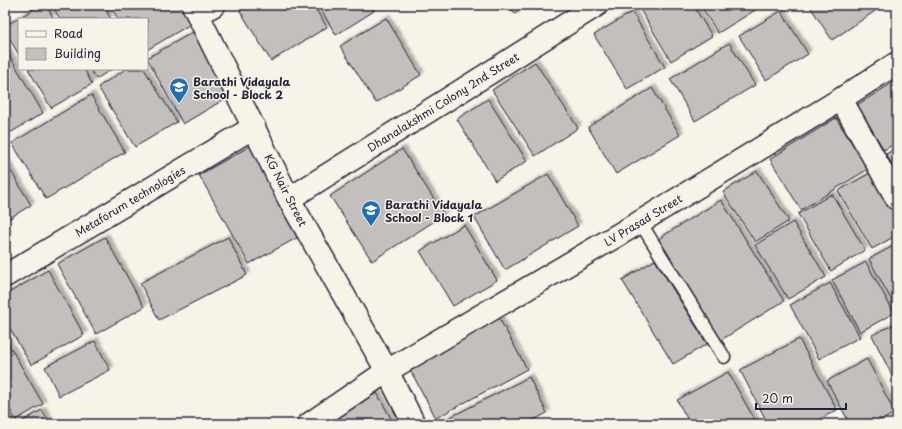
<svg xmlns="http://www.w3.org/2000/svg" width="902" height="429" viewBox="0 0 902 429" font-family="'Playpen Sans',sans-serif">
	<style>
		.building { fill: #c2bfbd; stroke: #22223b; filter: url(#shadow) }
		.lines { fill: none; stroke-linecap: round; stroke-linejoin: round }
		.lane-casing { stroke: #22223b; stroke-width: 15 }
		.street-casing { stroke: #22223b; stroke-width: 25 }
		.lane { stroke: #f7f3e8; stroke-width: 12 }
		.street { stroke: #f7f3e8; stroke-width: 22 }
		.labels { text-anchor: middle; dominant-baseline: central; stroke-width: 3; stroke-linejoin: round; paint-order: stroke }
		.poi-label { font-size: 11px; font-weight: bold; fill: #22223b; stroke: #f7f3e8; text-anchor: start }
		.street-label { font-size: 11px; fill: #22223b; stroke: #f7f3e8 }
	</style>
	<defs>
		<filter id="shadow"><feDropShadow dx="3.5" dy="-3.5" stdDeviation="1" flood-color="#0004"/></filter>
	</defs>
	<rect width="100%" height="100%" fill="#f7f3e8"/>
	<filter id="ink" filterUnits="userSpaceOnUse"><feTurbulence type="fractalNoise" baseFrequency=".025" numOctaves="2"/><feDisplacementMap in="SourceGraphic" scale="8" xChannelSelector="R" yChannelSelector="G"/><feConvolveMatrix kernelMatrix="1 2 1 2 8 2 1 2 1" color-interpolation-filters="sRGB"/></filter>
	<g filter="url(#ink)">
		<path class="building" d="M 41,5 L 46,5 L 54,19 L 19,19 L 19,55 L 5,31 L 5,26 Z
			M 52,5 L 103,5 L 111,19 L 60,19 Z
			M 110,5 L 184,5 L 194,22 L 147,50 L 147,19 L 118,19 Z
			M 249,5 L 313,5 L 327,27 L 271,61 L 240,11 Z
			M 318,5 L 370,5 L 374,11 L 336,35 Z
			M 509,5 L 529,5 L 515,14 Z
			M 640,5 L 693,5 L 712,36 L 671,61 L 638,6 Z
			M 700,5 L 754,5 L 757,9 L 718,33 Z
			M 809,5 L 884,5 L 832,40 Z
			M 781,11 L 808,54 L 766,80 L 739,36 Z
			M 632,12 L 665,67 L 627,89 L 594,35 Z
			M 386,18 L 421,75 L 376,103 L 340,46 Z
			M 197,30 L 233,94 L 183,124 L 147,58 Z
			M 729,43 L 755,85 L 695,121 L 670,79 Z
			M 5,48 L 43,113 L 5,136 Z
			M 535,62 L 578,128 L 535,156 L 492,90 Z
			M 28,69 L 84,69 L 92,84 L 51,108 Z
			M 90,69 L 112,69 L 96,79 Z
			M 126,69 L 144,69 L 177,122 L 135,147 L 98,87 Z
			M 897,80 L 897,142 L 884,150 L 857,105 Z
			M 652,88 L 680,135 L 616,174 L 588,127 Z
			M 91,95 L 125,152 L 46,199 L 12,143 Z
			M 488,99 L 527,161 L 495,181 L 457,119 Z
			M 836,118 L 868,169 L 801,210 L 770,159 Z
			M 252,145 L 302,235 L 249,264 L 199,175 Z
			M 897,148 L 897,174 L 886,154 Z
			M 402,149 L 444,215 L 372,261 L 330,196 Z
			M 5,161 L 31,205 L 5,221 Z
			M 757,171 L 789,221 L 755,242 L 723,192 Z
			M 872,172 L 897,215 L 897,235 L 872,249 L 838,191 Z
			M 548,174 L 578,226 L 505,270 L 474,217 Z
			M 832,194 L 865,250 L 831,271 L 798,214 Z
			M 721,200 L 784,301 L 721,340 L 658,239 Z
			M 793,222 L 826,277 L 788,299 L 755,245 Z
			M 464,225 L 497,280 L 453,306 L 420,251 Z
			M 105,237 L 144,307 L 96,334 L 57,264 Z
			M 228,237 L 247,275 L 159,320 L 140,283 Z
			M 897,244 L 897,310 L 869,259 Z
			M 655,260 L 707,344 L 673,364 L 622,280 Z
			M 866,262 L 894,313 L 860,332 L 832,280 Z
			M 48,270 L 84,335 L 31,365 L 5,320 L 5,295 Z
			M 830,283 L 860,337 L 819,359 L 790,305 Z
			M 498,316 L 527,369 L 436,418 L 408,366 Z
			M 897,323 L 897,386 L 872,335 Z
			M 5,338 L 43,404 L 16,420 L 5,401 Z
			M 799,339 L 837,410 L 811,424 L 768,424 L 740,370 Z
			M 95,341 L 110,370 L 59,396 L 45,367 Z
			M 867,359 L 895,413 L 874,424 L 850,424 L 827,381 Z
			M 728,372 L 757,424 L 690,424 L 677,400 Z
			M 529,377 L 547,413 L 526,424 L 440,424 L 439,423 Z
			M 377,393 L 394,424 L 321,424 Z
			M 42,410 L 51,424 L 18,424 Z
			M 5,411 L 12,424 L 5,424 Z"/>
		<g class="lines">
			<defs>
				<path id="lane" d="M 640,222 L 724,357"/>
				<path id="street" d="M 193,5 L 289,199 L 387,371 L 414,424
					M 198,15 L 214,5
					M 841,99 L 897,199
					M 289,199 L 597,5
					M 5,276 L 254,127
					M 309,424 L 387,371 L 640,222 L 841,99 L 897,63"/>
			</defs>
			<use href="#lane" class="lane-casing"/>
			<use href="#street" class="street-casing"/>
			<use href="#lane" class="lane"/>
			<use href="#street" class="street"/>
		</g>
	</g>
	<defs>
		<symbol id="school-pin" viewBox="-11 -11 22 30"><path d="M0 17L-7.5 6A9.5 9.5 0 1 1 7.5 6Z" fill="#1f6fb2" stroke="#f7f3e8"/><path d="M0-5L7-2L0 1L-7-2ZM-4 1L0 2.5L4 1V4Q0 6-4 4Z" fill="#fff"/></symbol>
	</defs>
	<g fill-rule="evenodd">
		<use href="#school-pin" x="168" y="76" width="22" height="30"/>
		<use href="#school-pin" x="360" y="199" width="22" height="30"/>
	</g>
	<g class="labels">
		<g class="poi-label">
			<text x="193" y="81">Barathi Vidayala<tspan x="193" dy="13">School - Block 2</tspan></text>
			<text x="385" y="204">Barathi Vidayala<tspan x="385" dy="13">School - Block 1</tspan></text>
		</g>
		<g class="street-label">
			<text transform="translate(443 102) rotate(-32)">Dhanalakshmi Colony 2nd Street</text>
			<text transform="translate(286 190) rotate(63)">KG Nair Street</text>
			<text transform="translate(130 201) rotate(-31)">Metaforum technologies</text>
			<text transform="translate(643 220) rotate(-31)">LV Prasad Street</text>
		</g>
	</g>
	<rect width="902" height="429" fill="none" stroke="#f7f3e8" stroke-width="20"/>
	<rect x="10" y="10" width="882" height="409" fill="none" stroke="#22223b" stroke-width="1.5" filter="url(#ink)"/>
	<rect x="18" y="18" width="130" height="52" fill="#f7f3e8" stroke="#a29fa3"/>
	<rect x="26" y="31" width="20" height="6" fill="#f7f3e8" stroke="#a29fa3"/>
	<text x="54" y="38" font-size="12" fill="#22223b">Road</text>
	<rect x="26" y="48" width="20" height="12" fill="#c2bfbd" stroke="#a29fa3"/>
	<text x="54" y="58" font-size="12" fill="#22223b">Building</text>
	<path d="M756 403v6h90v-6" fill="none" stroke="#22223b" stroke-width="2"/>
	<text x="762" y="403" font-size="12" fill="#22223b" stroke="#f7f3e8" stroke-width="3" paint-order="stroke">20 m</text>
</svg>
